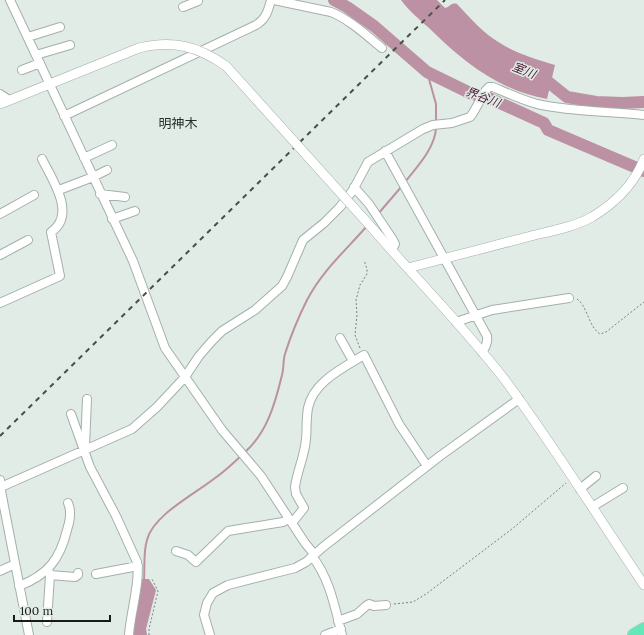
<svg xmlns="http://www.w3.org/2000/svg" width="644" height="635" viewBox="0 0 644 635" font-family="Lora,'Noto Sans JP',serif">
	<style>
		.water { fill: #bb91a3 }
		.lines { fill: none; stroke-linecap: round; stroke-linejoin: round }
		.stream { stroke: #bb91a3; stroke-width: 2 }
		.river { stroke: #bb91a3; stroke-width: 12 }
		.minor-casing { stroke: #a4b0aa; stroke-width: 10 }
		.tertiary-casing { stroke: #a4b0aa; stroke-width: 10 }
		.trunk-casing { stroke: #c7c9c8; stroke-width: 14 }
		.path { stroke: #7a827d; stroke-width: 1; stroke-dasharray: 2 2; stroke-linecap: butt }
		.minor { stroke: #fff; stroke-width: 8 }
		.tertiary { stroke: #fff; stroke-width: 9 }
		.trunk { stroke: #64e8ba; stroke-width: 13 }
		.rail { stroke: #49504c; stroke-width: 2; stroke-dasharray: 5 5; stroke-linecap: butt }
		.tertiary-bridge-casing { stroke: #a4b0aa; stroke-width: 10; stroke-linecap: butt }
		.tertiary-bridge { stroke: #fff; stroke-width: 9 }
		.labels { text-anchor: middle; dominant-baseline: central; stroke-width: 3; stroke-linejoin: round; paint-order: stroke }
		.water-label { font-size: 12px; font-style: italic; fill: #4c1833; stroke: #e1ece6 }
		.quarter-label { font-size: 13px; fill: #262f2b; stroke: #e1ece6 }
	</style>
	<rect width="100%" height="100%" fill="#e1ece6"/>
	<path class="water" d="M 401,0 L 437,0 L 445,8 C 450,7 451,2 457,4 C 470,18 483,33 500,43 C 517,54 536,59 555,65 L 547,99 C 500,91 462,61 429,28 C 419,19 409,11 401,0 Z
		M 142,570 L 142,579 L 149,579 L 156,590 L 146,629 L 147,635 L 132,635 Z"/>
	<g class="lines">
		<path class="stream" d="M 427,72 L 436,104 L 436,123
			M 405,182 C 417,167 435,148 436,128
			M 378,214 L 402,186
			M 244,453 C 267,433 275,404 282,375 C 284,368 283,360 285,354 C 290,338 300,314 307,300 C 322,271 346,250 367,226
			M 144,580 C 145,567 143,553 147,540 C 153,515 195,494 215,478 C 224,472 232,464 241,456"/>
		<path class="river" d="M 334,0 L 347,7 L 374,26 L 427,72 L 472,94 L 489,98 L 544,123 L 548,130 L 644,171
			M 537,75 L 542,77 L 567,97 L 596,102 L 622,103 L 644,102"/>
		<defs>
			<path id="minor" d="M 10,0 L 133,261 L 165,348 L 222,430 L 261,476 L 305,543 L 314,554
				M 274,0 L 331,12 C 350,20 366,35 382,48
				M 183,7 L 198,1 L 197,0
				M 28,37 L 60,27
				M 36,55 L 70,45
				M 22,70 L 40,63
				M 0,94 L 9,100
				M 64,116 L 256,25 C 266,19 268,11 271,0
				M 385,151 L 487,336 C 488,343 486,347 482,352
				M 84,158 L 112,145
				M 354,187 L 369,204 L 393,240 L 395,244 L 392,250
				M 59,190 L 93,177 L 107,170
				M 100,194 L 125,197
				M 0,214 L 34,195
				M 112,219 L 135,211
				M 0,255 L 28,240
				M 0,303 L 60,276 L 51,232 C 77,215 52,179 42,159
				M 456,322 L 492,310 L 569,298
				M 340,338 L 353,361
				M 71,414 L 90,467 L 116,516 L 137,562 C 141,579 130,615 129,635
				M 85,446 L 87,399
				M 0,480 L 1,491 L 29,635
				M 1,487 L 132,429 L 157,407 L 185,377 L 199,356 L 212,341 L 222,331 L 255,310 L 282,286 L 287,277 L 303,240 L 324,223 L 340,207 L 353,190 L 368,162 L 423,129 L 433,125 L 452,123 L 470,117 L 473,113 L 486,90 L 489,87 L 493,87 C 507,93 522,100 537,104 C 573,112 608,111 644,115
				M 580,489 L 596,476
				M 592,507 L 623,488
				M 292,523 L 304,508 L 296,494 L 295,487 C 297,471 305,455 306,439 C 307,429 306,419 308,408 C 313,382 343,368 364,355 L 399,424 L 427,466
				M 176,551 L 188,555 L 196,562 L 228,531 L 283,522 L 289,519
				M 312,556 C 330,579 335,608 342,635
				M 47,569 L 49,572 L 50,575 L 47,622
				M 0,571 L 15,564
				M 96,574 L 138,566
				M 50,575 L 75,577 L 78,575 L 78,573
				M 19,586 C 48,575 60,559 67,530 C 70,521 72,512 68,503
				M 338,621 L 357,614 L 366,606 L 369,604 L 374,606 L 386,605
				M 210,635 L 204,615 L 207,603 L 213,593 L 228,585 L 295,568 L 306,562 L 323,547 L 440,456 L 519,399
				M 325,635 L 341,629"/>
			<path id="tertiary" d="M 0,104 L 139,48
				M 373,229 C 417,280 464,327 505,380 C 554,446 598,517 644,585
				M 408,268 C 449,257 490,247 531,236 C 551,231 574,227 592,217 C 615,203 634,185 644,159"/>
			<path id="trunk" d="M 634,635 L 644,629"/>
		</defs>
		<use href="#minor" class="minor-casing"/>
		<use href="#tertiary" class="tertiary-casing"/>
		<use href="#trunk" class="trunk-casing"/>
		<path class="path" d="M 577,299 C 588,307 588,326 600,334 L 606,332 L 644,302
			M 360,348 L 355,335 L 357,315 L 356,300 L 360,285 L 367,274 L 367,269 L 364,260
			M 394,604 L 413,602 L 426,594 L 512,529 L 566,483
			M 149,635 L 149,629 L 158,591 L 152,579"/>
		<use href="#minor" class="minor"/>
		<use href="#tertiary" class="tertiary"/>
		<use href="#trunk" class="trunk"/>
		<path class="rail" d="M 0,436 L 445,0"/>
		<defs>
			<path id="tertiary-bridge" d="M 139,48 C 173,40 198,46 226,66 L 373,229"/>
		</defs>
		<use href="#tertiary-bridge" class="tertiary-bridge-casing"/>
		<use href="#tertiary-bridge" class="tertiary-bridge"/>
	</g>
	<g class="labels">
		<g class="water-label">
			<text transform="translate(524 70) rotate(22)">室川</text>
			<text transform="translate(483 97) rotate(21)">界谷川</text>
		</g>
		<g class="quarter-label">
			<text x="178" y="123">明神木</text>
		</g>
	</g>
	<path d="M14 615v6h96v-6" fill="none" stroke="#171c19" stroke-width="2"/>
	<text x="20" y="615" font-size="12" fill="#171c19" stroke="#e1ece6" stroke-width="3" paint-order="stroke">100 m</text>
</svg>
